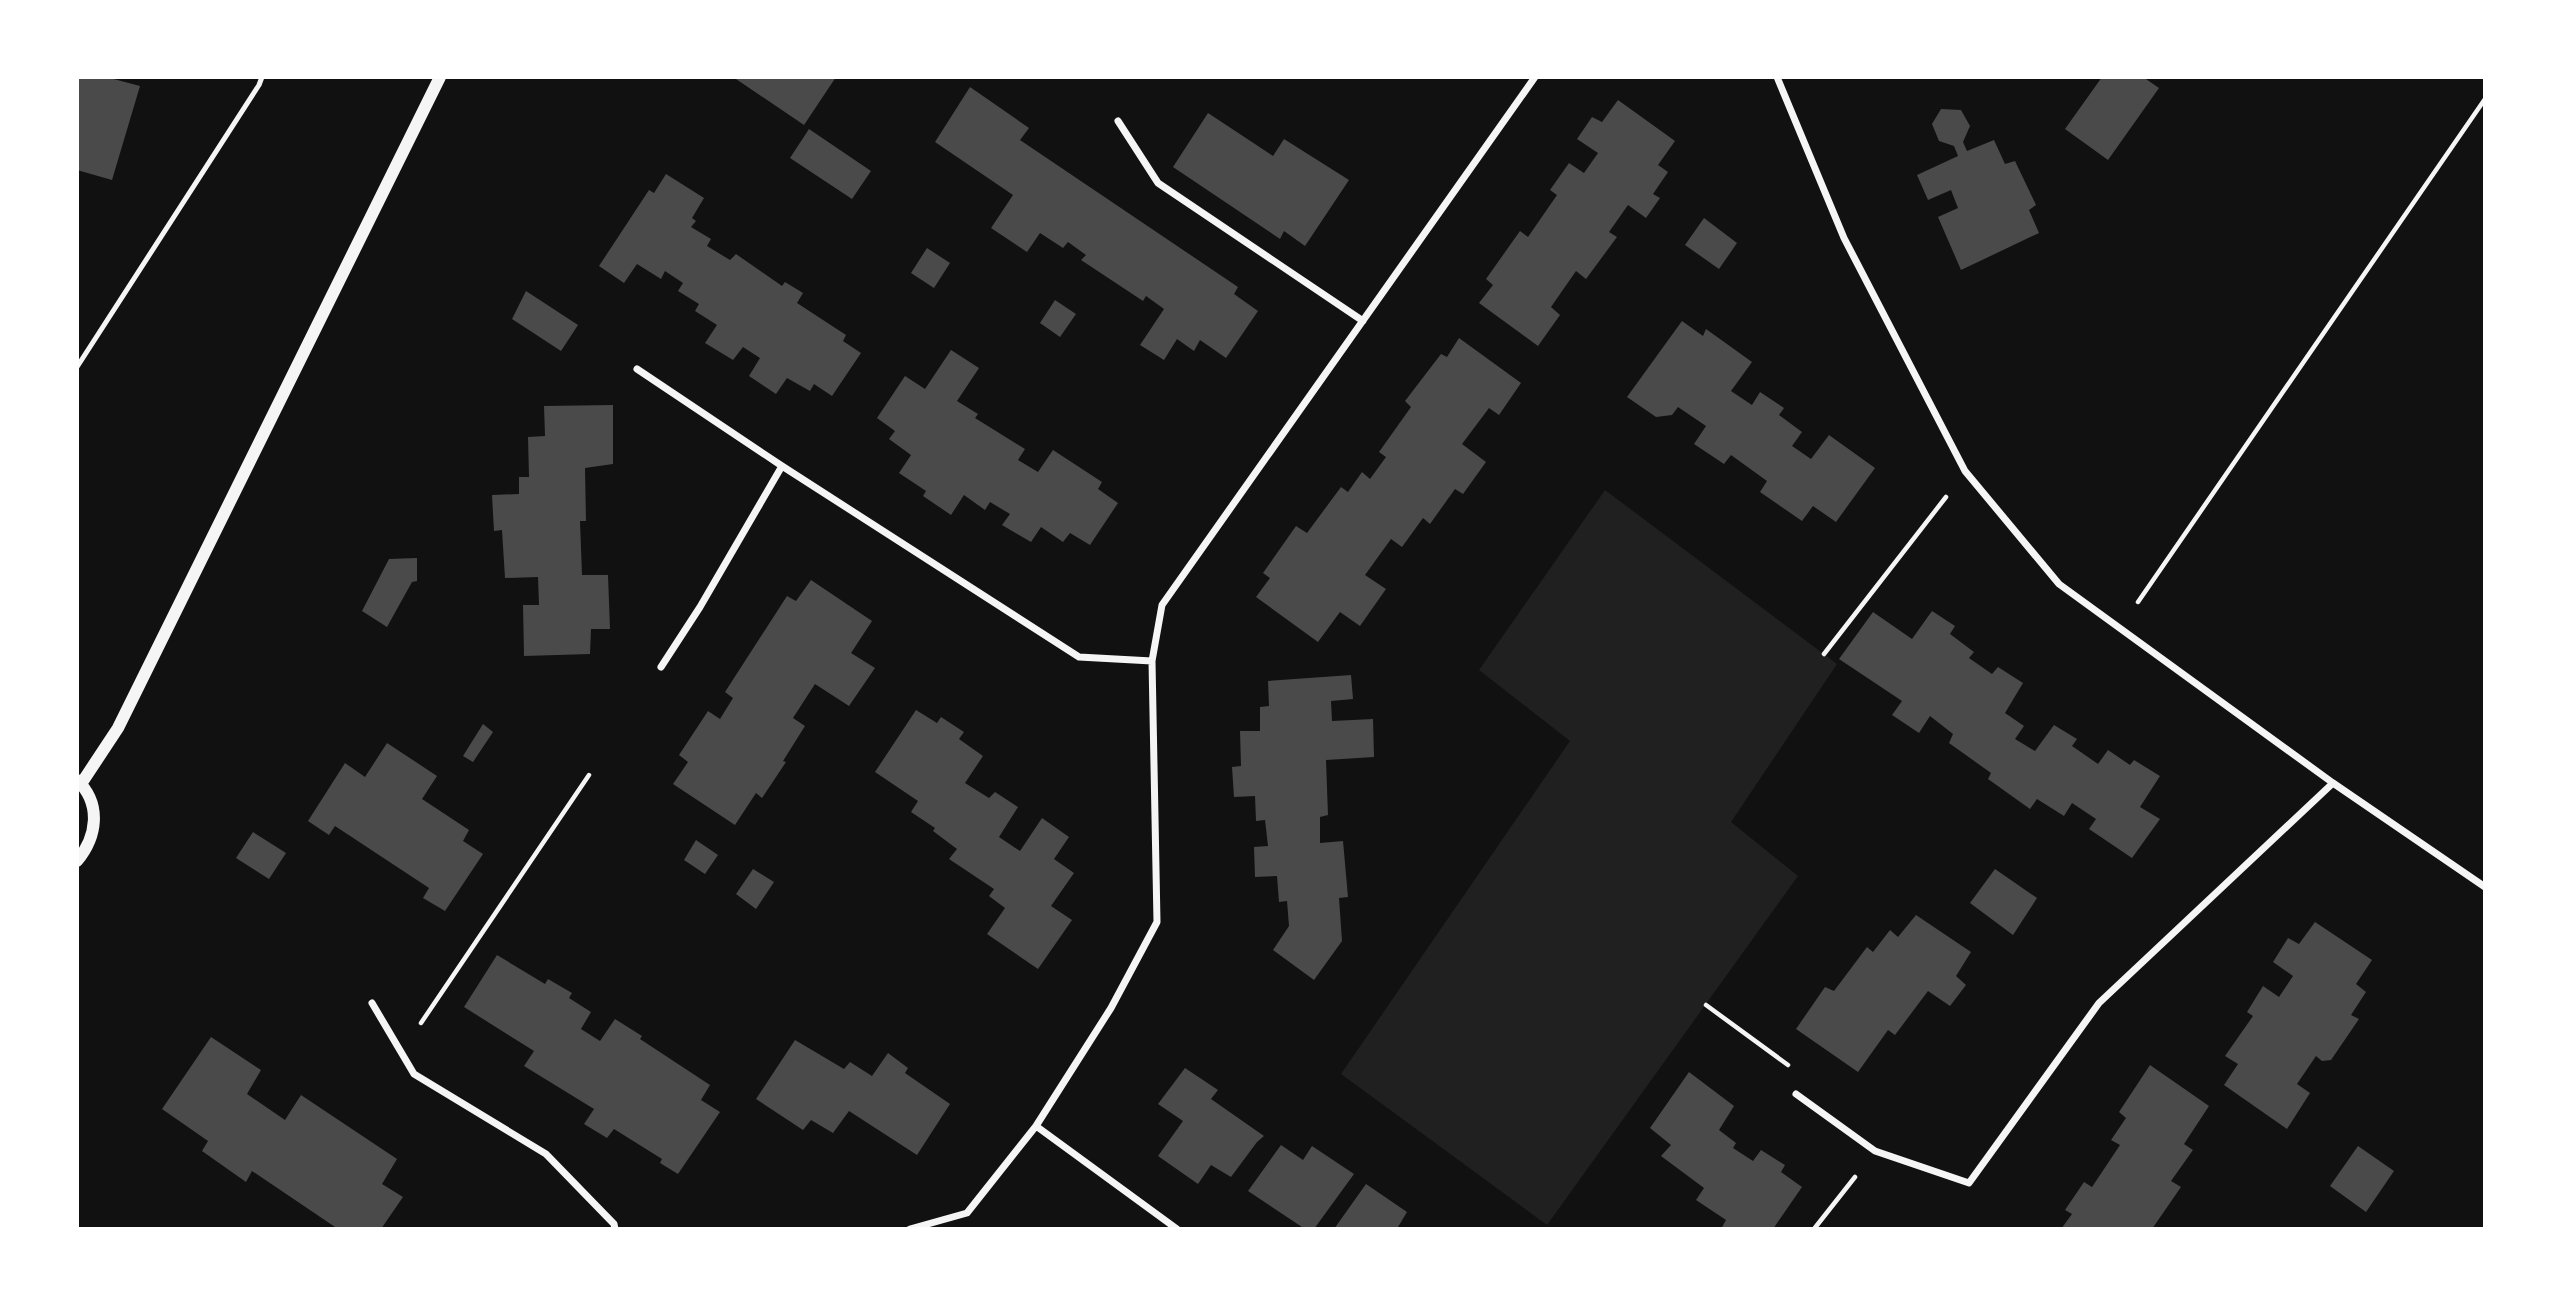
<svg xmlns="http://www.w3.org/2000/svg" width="2562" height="1306" viewBox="0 0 2562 1306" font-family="'Roboto Condensed',sans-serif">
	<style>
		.green { fill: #202020 }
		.building { fill: #4a4a4a }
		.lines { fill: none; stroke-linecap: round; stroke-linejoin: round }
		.path { stroke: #f5f5f5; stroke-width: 4.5 }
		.service { stroke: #f5f5f5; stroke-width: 5 }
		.minor { stroke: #f5f5f5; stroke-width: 7 }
		.tertiary { stroke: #f5f5f5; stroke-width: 12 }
	</style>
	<rect width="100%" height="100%" fill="#111"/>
	<path class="green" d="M 1605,490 L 1837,664 L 1731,822 L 1798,876 L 1547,1225 L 1341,1074 L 1570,741 L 1479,670 Z"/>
	<path class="building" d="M 77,77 L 106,77 L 140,86 L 112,180 L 77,170 Z
		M 733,77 L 836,77 L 804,125 Z
		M 2102,77 L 2143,77 L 2159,88 L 2108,160 L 2065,129 Z
		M 970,87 L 1029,128 L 1020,140 L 1238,287 L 1234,294 L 1258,311 L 1226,358 L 1200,340 L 1194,351 L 1177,339 L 1164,360 L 1140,345 L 1164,309 L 1146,296 L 1143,301 L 1081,260 L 1086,255 L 1068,242 L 1063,248 L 1040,233 L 1027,252 L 991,228 L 1013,195 L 935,142 Z
		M 1618,100 L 1675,141 L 1658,165 L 1668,172 L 1653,194 L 1660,198 L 1646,218 L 1628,205 L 1609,232 L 1617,237 L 1586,279 L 1576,271 L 1551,307 L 1560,315 L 1538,346 L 1479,303 L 1493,285 L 1486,279 L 1520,231 L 1528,237 L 1557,195 L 1550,190 L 1569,163 L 1584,173 L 1598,153 L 1577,139 L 1592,117 L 1602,122 Z
		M 1941,109 L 1961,110 L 1970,126 L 1963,142 L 1967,151 L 1994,140 L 2005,164 L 2015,161 L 2036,205 L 2029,210 L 2039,233 L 1961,270 L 1938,217 L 1958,208 L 1951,190 L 1928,200 L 1917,175 L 1958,156 L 1954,146 L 1939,141 L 1932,124 Z
		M 1208,113 L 1273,156 L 1284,139 L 1349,180 L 1305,246 L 1284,231 L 1280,239 L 1173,167 Z
		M 809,129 L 871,171 L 852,199 L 790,158 Z
		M 666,174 L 704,198 L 692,218 L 696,221 L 691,227 L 711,239 L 707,246 L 730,260 L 736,254 L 782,286 L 785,282 L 803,293 L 797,303 L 846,335 L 843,341 L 861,353 L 832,396 L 814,384 L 810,391 L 787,378 L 776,394 L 749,376 L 760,358 L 743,347 L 733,360 L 705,343 L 717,325 L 695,311 L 699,304 L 678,291 L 683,283 L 665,271 L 661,279 L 637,264 L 624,283 L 599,266 L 649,190 L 654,193 Z
		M 1704,218 L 1737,243 L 1719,269 L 1685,245 Z
		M 927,248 L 950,263 L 934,288 L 911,273 Z
		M 526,291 L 578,325 L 561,351 L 512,319 Z
		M 1055,300 L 1076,314 L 1060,337 L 1040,323 Z
		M 1682,321 L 1703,336 L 1706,329 L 1752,362 L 1731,391 L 1752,405 L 1760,392 L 1784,408 L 1779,415 L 1802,432 L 1792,446 L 1811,459 L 1829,435 L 1875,468 L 1836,522 L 1813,506 L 1802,521 L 1760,492 L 1767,481 L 1731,455 L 1724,464 L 1694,444 L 1706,426 L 1678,407 L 1672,415 L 1656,417 L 1627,397 Z
		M 1459,338 L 1521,383 L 1499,415 L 1489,408 L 1462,444 L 1486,462 L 1463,494 L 1455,489 L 1430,524 L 1423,518 L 1402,547 L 1391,539 L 1365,575 L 1386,589 L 1360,626 L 1340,612 L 1318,642 L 1256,597 L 1270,578 L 1263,573 L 1296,526 L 1307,533 L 1341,487 L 1348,492 L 1362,472 L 1370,479 L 1386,457 L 1379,452 L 1411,407 L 1405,401 L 1441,354 L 1447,357 Z
		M 951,350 L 979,368 L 957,401 L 978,414 L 975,418 L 1025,449 L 1018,460 L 1038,472 L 1053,450 L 1102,482 L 1098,489 L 1118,503 L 1090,545 L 1070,533 L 1063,542 L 1041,527 L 1031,542 L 1002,525 L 1010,514 L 990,502 L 985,510 L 964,495 L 951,515 L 923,496 L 926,491 L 899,473 L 911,455 L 889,439 L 895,431 L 877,418 L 905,376 L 925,389 Z
		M 613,405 L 613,464 L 585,468 L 586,521 L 580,521 L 582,575 L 608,575 L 610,629 L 591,629 L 590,654 L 524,656 L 523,605 L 539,605 L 538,577 L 505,578 L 502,530 L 494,531 L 492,495 L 519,494 L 519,477 L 529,477 L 528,437 L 545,436 L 544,406 Z
		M 417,558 L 417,581 L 412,582 L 387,627 L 362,611 L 389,559 Z
		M 811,580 L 872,621 L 851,653 L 875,668 L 849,706 L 815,684 L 793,718 L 805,726 L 783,761 L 786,762 L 762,798 L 756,793 L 735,825 L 673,784 L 688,762 L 679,755 L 708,711 L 720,719 L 733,698 L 725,692 L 787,596 L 796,601 Z
		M 1932,611 L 1955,626 L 1950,634 L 1974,652 L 1969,658 L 1992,674 L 1998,667 L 2023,683 L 2005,713 L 2024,726 L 2015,739 L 2035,751 L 2054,725 L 2077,739 L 2072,746 L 2098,764 L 2108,750 L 2130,765 L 2134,760 L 2160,776 L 2140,807 L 2160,819 L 2132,858 L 2089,829 L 2096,819 L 2072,803 L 2064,816 L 2037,799 L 2030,809 L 1988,779 L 1991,773 L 1949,743 L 1953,734 L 1930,716 L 1919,733 L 1892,715 L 1902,701 L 1839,659 L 1873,612 L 1912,639 Z
		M 1351,675 L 1353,699 L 1331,701 L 1332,721 L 1373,719 L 1374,757 L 1326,760 L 1328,815 L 1320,817 L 1320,843 L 1343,841 L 1348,897 L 1339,898 L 1342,941 L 1314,980 L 1273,950 L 1289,926 L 1287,901 L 1279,902 L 1277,876 L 1255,877 L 1254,847 L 1268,846 L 1265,820 L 1256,821 L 1255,796 L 1234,797 L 1232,767 L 1241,766 L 1240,731 L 1260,731 L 1260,707 L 1269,706 L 1268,681 Z
		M 916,710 L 937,723 L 941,717 L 964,732 L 959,739 L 983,756 L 965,783 L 989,798 L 995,792 L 1018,807 L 999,837 L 1020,851 L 1042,818 L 1069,837 L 1054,859 L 1074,873 L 1051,906 L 1072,920 L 1038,969 L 987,934 L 1005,908 L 989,896 L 994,889 L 949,859 L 957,849 L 933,831 L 935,828 L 911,812 L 918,801 L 875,772 Z
		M 483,724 L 493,732 L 473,762 L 463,756 Z
		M 387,743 L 437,776 L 422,799 L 469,830 L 463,841 L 483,854 L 445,911 L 423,898 L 429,888 L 335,826 L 329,835 L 308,821 L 345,763 L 365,777 Z
		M 253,832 L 286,853 L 269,879 L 236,858 Z
		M 696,840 L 718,855 L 705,874 L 684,860 Z
		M 753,869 L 774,882 L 756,909 L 736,894 Z
		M 1995,869 L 2037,898 L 2013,935 L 1970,903 Z
		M 1916,915 L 1971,952 L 1956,976 L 1966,985 L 1950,1006 L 1928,991 L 1895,1035 L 1888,1030 L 1858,1072 L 1796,1029 L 1825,987 L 1834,991 L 1867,947 L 1873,952 L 1890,930 L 1898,937 Z
		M 2315,922 L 2372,960 L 2356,984 L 2366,992 L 2351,1015 L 2359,1019 L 2331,1060 L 2322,1061 L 2316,1056 L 2297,1084 L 2310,1093 L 2287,1129 L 2224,1085 L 2238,1064 L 2225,1056 L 2253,1016 L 2247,1012 L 2263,986 L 2279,997 L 2293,976 L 2273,962 L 2288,938 L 2299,944 Z
		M 497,955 L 545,984 L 548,979 L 572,993 L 569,998 L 591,1012 L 581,1029 L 600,1041 L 615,1019 L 642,1036 L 640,1039 L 710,1085 L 701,1100 L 720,1112 L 678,1174 L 660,1163 L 662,1159 L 614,1129 L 607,1138 L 584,1124 L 594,1109 L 524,1066 L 534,1051 L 464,1007 Z
		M 211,1037 L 261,1070 L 247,1094 L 285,1120 L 301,1095 L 397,1159 L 382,1184 L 403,1197 L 381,1229 L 338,1229 L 252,1171 L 246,1182 L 202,1151 L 208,1141 L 162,1109 Z
		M 795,1040 L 844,1069 L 850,1062 L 872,1076 L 888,1053 L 908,1068 L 905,1073 L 950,1104 L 917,1155 L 849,1111 L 833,1133 L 811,1120 L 803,1130 L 756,1099 Z
		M 2150,1065 L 2209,1106 L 2184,1144 L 2193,1150 L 2171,1181 L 2181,1187 L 2152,1229 L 2061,1229 L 2072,1214 L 2065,1210 L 2084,1182 L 2092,1187 L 2120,1145 L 2111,1140 L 2126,1118 L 2119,1112 Z
		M 1185,1068 L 1218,1090 L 1211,1099 L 1264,1136 L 1257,1142 L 1231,1177 L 1211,1165 L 1198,1184 L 1158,1156 L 1183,1121 L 1158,1104 Z
		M 1689,1072 L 1734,1106 L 1719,1130 L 1736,1143 L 1733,1148 L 1753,1161 L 1761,1150 L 1785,1165 L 1781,1172 L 1802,1187 L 1773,1229 L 1721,1229 L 1726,1220 L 1696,1200 L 1704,1188 L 1661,1156 L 1671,1145 L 1650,1128 Z
		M 1281,1145 L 1303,1160 L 1312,1146 L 1354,1174 L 1314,1229 L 1305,1229 L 1248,1191 Z
		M 2358,1146 L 2394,1171 L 2366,1212 L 2330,1186 Z
		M 1366,1184 L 1407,1212 L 1398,1227 L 1401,1229 L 1334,1229 Z"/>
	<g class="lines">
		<path class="path" d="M 2138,602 L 2485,99
			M 1824,654 L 1946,497
			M 1706,1005 L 1788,1065
			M 421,1023 L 589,775
			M 1814,1229 L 1855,1177"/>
		<path class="service" d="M 77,367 L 259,85 L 262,77"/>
		<path class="minor" d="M 1777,77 L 1844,238 L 1965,471 L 2059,584 L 2333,783 L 2485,887
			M 1118,121 L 1158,183 L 1363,321
			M 637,369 L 782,466 L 1079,657 L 1152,661
			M 661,667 L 700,607 L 782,466
			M 372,1003 L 414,1074 L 546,1154 L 614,1224 L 615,1229
			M 1796,1094 L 1875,1151 L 1969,1183 L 2099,1003 L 2333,783
			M 1036,1126 L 1177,1229
			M 910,1229 L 967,1213 L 1036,1126 L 1111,1008 L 1157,922 L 1152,661 L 1162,605 L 1535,77"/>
		<path class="tertiary" d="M 81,784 L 118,728 L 440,77
			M 77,861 C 97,837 102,804 77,780"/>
	</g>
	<rect width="2562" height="1306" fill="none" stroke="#ffffff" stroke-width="158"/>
</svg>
